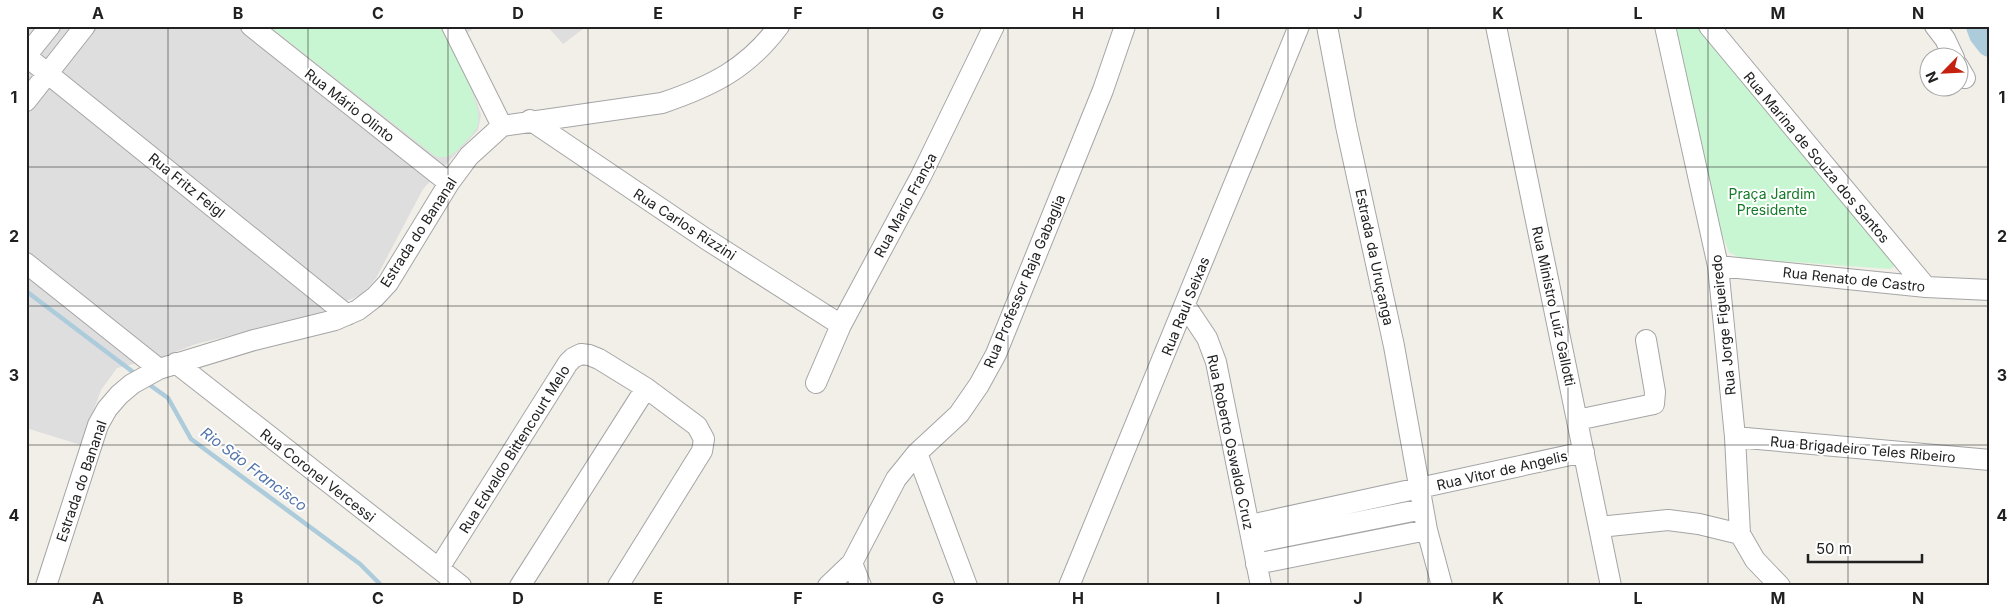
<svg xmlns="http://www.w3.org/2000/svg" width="2016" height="612" viewBox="0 0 2016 612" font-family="Inter,sans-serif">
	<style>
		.residential { fill: #dfdede }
		.park { fill: #c9f6d2 }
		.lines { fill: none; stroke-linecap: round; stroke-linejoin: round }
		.stream { stroke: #accbdb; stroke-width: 4.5 }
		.river { stroke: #accbdb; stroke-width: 28 }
		.minor-casing { stroke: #a5a5a5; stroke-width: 22 }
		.minor { stroke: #fff; stroke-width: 20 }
		.grid { fill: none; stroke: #212121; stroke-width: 1; stroke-opacity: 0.55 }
		.labels { text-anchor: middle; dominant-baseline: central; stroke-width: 4; stroke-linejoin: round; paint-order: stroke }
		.street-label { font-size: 14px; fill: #212121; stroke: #fff }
		.park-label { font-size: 14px; fill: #147a27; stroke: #fff }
		.water-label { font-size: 15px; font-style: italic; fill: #5375ab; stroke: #fff }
		.neatline { fill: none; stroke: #212121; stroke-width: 2 }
		.grid-label { font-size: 16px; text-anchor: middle; font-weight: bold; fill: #212121 }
	</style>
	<rect width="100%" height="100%" fill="#f1efe8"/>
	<path class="residential" d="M 26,26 L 476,26 L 451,47 L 472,89 L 481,115 L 478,130 L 423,189 L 376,278 L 363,294 L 314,315 L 196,344 L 162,357 L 117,368 L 101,390 L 81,445 L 26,428 Z
		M 547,26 L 587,26 L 563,44 Z"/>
	<path class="park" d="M 269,26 L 440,26 C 450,47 486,106 477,127 C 474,134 467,140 462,145 C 454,154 447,160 435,156 Z
		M 1676,26 L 1704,26 L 1899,263 L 1890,269 L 1740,258 L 1729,252 L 1716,219 Z"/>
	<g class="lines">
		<path class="stream" d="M 26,291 L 137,375
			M 147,383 L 168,398 L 191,439 L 360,564 L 382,586"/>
		<path class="river" d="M 1980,26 L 1983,34 L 1990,43"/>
		<defs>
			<path id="minor" d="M 251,26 L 449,183
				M 452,26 L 502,126
				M 1327,26 L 1346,126 L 1394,346 L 1427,530 L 1442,586
				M 1496,26 L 1611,586
				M 1665,26 L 1718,266 L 1735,437 L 1740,534 L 1755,560 L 1780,586
				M 1709,26 L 1926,287
				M 1935,26 L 1945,39 L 1954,58
				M 26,56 L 347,315
				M 26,56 L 50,26
				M 1958,66 L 1965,78
				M 26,101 L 85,26
				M 530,120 L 706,239 L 841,325
				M 26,263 L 159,369
				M 1718,266 L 1926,287 L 1990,290
				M 1185,305 L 1207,338 L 1216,362 L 1261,586
				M 176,363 L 461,586
				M 816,383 L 841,325 L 921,176 L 994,26
				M 1577,420 L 1654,404 L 1655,392 L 1646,340
				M 1735,437 L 1990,460
				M 917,453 L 967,586
				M 1250,525 L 1584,452
				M 1599,527 L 1668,520 L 1699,524 L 1740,534
				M 1253,543 L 1423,509
				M 852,563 L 861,586
				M 1256,564 L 1427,530
				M 439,568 L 568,363 L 573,358 L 581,354 L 589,355 L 599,359 L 646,388 L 697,426 L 704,439 L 702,451 L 618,586
				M 46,586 L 98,425 L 107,409 L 119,395 L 132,384 L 159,369 L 254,340 L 335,320 L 358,310 L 375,297 L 388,283 L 449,183 L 469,156 L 502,126 L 662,103 C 712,86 747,69 779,26
				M 520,586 L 646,388
				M 828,586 L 852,563 L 896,479 L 917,453 L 959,414 L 979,385 L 996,354 L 1103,90 L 1125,26
				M 1069,586 L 1299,26"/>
		</defs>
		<use href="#minor" class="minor-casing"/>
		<use href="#minor" class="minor"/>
	</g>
	<path class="grid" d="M 168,26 L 168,586M 308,26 L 308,586M 448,26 L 448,586M 588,26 L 588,586M 728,26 L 728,586M 868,26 L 868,586M 1008,26 L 1008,586M 1148,26 L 1148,586M 1288,26 L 1288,586M 1428,26 L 1428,586M 1568,26 L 1568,586M 1708,26 L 1708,586M 1848,26 L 1848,586M 26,167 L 1990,167M 26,306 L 1990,306M 26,445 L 1990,445"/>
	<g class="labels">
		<g class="street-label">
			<text transform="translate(350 105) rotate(38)">Rua Mário Olinto</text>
			<text transform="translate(1817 157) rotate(50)">Rua Marina de Souza dos Santos</text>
			<text transform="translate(187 185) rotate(39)">Rua Fritz Feigl</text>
			<text transform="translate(905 205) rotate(-62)">Rua Mario França</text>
			<text transform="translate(685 224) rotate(33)">Rua Carlos Rizzini</text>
			<text transform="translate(418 232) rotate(-57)">Estrada do Bananal</text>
			<text transform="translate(1375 257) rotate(78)">Estrada da Uruçanga</text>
			<text transform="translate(1854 279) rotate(6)">Rua Renato de Castro</text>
			<text transform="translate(1024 281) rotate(-67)">Rua Professor Raja Gabaglia</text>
			<text transform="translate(1185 306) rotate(-68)">Rua Raul Seixas</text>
			<text transform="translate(1554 306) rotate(78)">Rua Ministro Luiz Gallotti</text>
			<text transform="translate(1723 325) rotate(-96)">Rua Jorge Figueiredo</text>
			<text transform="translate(1231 442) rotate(78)">Rua Roberto Oswaldo Cruz</text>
			<text transform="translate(514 449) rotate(-58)">Rua Edvaldo Bittencourt Melo</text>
			<text transform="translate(1863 449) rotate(5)">Rua Brigadeiro Teles Ribeiro</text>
			<text transform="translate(1502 470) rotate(-13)">Rua Vitor de Angelis</text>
			<text transform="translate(318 475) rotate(38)">Rua Coronel Vercessi</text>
			<text transform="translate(81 481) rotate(-71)">Estrada do Bananal</text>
		</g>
		<g class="park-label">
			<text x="1772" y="193">Praça Jardim<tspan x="1772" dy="16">Presidente</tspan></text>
		</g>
		<g class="water-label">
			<text transform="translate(254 469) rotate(37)">Rio São Francisco</text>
		</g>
	</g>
	<rect width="2016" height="612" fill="none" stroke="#ffffff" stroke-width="55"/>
	<g transform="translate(1944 72) rotate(246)"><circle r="24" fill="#ffffff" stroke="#a6a6a6"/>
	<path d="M0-4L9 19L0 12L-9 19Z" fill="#c4210e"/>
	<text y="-8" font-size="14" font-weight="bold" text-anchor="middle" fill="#212121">N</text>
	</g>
	<path d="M1808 554v8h114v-8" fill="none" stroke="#212121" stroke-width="2.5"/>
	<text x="1816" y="554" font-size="15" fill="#212121" stroke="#ffffff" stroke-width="4" paint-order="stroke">50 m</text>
	<rect x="28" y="28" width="1960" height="556" class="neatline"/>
	<g class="grid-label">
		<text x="98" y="19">A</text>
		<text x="238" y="19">B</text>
		<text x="378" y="19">C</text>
		<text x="518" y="19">D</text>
		<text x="658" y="19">E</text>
		<text x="798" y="19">F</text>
		<text x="938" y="19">G</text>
		<text x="1078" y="19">H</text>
		<text x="1218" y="19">I</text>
		<text x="1358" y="19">J</text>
		<text x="1498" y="19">K</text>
		<text x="1638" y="19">L</text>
		<text x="1778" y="19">M</text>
		<text x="1918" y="19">N</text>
		<text x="14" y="103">1</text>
		<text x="2002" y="103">1</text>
		<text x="14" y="242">2</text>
		<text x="2002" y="242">2</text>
		<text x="14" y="381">3</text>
		<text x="2002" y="381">3</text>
		<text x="14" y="521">4</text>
		<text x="2002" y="521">4</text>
		<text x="98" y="604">A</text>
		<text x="238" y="604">B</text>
		<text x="378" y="604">C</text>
		<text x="518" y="604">D</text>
		<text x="658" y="604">E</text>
		<text x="798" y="604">F</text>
		<text x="938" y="604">G</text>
		<text x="1078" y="604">H</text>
		<text x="1218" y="604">I</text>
		<text x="1358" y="604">J</text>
		<text x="1498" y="604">K</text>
		<text x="1638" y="604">L</text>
		<text x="1778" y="604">M</text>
		<text x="1918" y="604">N</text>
	</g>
</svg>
